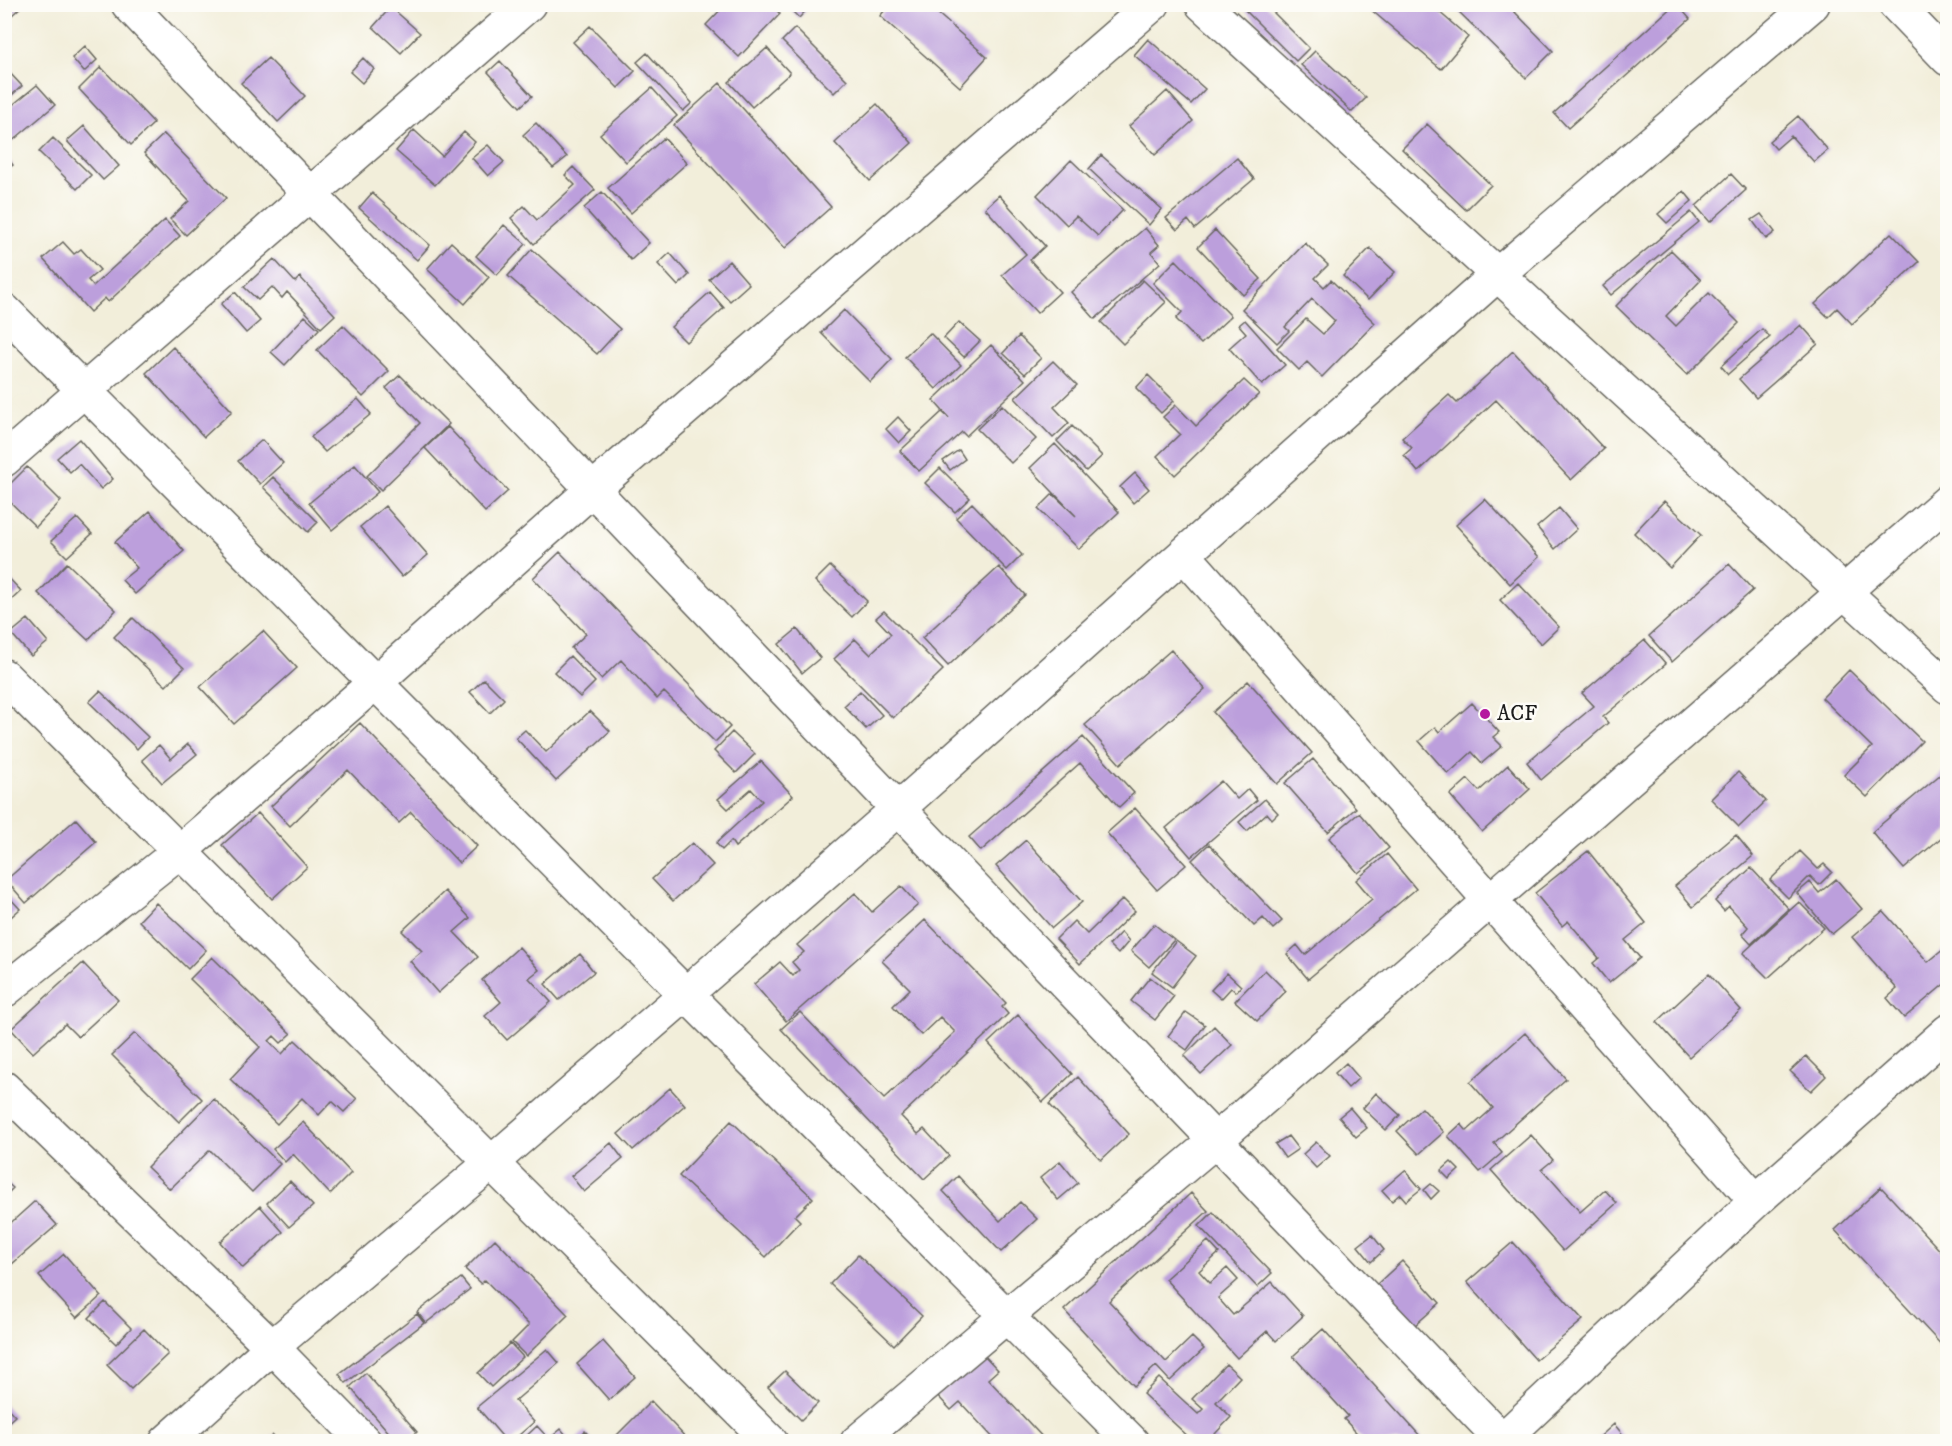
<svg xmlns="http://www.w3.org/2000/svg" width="1952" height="1446" viewBox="0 0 1952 1446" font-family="'IM FELL DW Pica',serif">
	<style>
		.building { fill: #bc9fdc }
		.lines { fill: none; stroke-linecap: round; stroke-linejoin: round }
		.minor-casing { stroke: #67665e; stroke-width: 36 }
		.tertiary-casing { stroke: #67665e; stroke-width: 36 }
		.minor { stroke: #fff; stroke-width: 33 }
		.tertiary { stroke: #fff; stroke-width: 33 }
		.poi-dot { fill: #b5179e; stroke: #fdfcf7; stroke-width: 2 }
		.labels { text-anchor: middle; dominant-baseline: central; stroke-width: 5; stroke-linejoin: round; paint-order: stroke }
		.poi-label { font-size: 21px; fill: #1c1c1c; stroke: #fdfcf7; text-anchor: start }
	</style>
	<rect width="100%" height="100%" fill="#fdfcf7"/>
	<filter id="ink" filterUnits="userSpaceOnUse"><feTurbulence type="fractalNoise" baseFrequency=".0167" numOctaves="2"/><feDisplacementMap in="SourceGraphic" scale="12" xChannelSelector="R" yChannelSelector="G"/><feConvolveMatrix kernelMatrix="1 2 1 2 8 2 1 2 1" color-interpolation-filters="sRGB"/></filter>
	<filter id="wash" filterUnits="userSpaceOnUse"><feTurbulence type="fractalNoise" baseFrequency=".008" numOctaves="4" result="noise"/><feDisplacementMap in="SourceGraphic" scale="24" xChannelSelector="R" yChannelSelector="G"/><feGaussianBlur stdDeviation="1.35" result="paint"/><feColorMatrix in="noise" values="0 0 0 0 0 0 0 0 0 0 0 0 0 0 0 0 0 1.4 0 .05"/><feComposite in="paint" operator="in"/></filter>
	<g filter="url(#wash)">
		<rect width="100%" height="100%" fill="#f2eeda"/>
		<g id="blocks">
			<path class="building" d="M 4,4 L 24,4 L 11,16 L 4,8 Z
				M 726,4 L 771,4 L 780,14 L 739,57 L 706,25 Z
				M 785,4 L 812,4 L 799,18 Z
				M 890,4 L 927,4 L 987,57 L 960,87 L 880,16 Z
				M 1239,4 L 1265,4 L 1309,48 L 1296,61 Z
				M 1374,4 L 1430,4 L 1468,37 L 1441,69 L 1370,9 Z
				M 1451,4 L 1507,4 L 1553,51 L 1526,78 Z
				M 1675,4 L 1677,4 L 1690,19 L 1568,128 L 1554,113 Z
				M 391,7 L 420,33 L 401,53 L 373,27 Z
				M 590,26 L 635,71 L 618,88 L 573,42 Z
				M 795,28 L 847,80 L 834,93 L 782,41 Z
				M 1148,39 L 1205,89 L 1191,104 L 1134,55 Z
				M 85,46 L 97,60 L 84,72 L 72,58 Z
				M 767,48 L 790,73 L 752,107 L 729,82 Z
				M 1315,51 L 1366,98 L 1352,112 L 1301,65 Z
				M 647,53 L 692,103 L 683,111 L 637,62 Z
				M 268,58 L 305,96 L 278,122 L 241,83 Z
				M 363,58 L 374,69 L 362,83 L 350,72 Z
				M 500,61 L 532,96 L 520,107 L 488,72 Z
				M 101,67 L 154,123 L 131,145 L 79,89 Z
				M 8,71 L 22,86 L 4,102 L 4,74 Z
				M 720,83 L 831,207 L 785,248 L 674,125 Z
				M 37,85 L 55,105 L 4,148 L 4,112 Z
				M 652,88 L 677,116 L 626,162 L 600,134 Z
				M 1167,91 L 1193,121 L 1155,155 L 1129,126 Z
				M 877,104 L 912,143 L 870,181 L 835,143 Z
				M 1798,116 L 1828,150 L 1814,162 L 1791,136 L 1776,149 L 1769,141 Z
				M 536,123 L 567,157 L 553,168 L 523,135 Z
				M 1427,124 L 1491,185 L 1466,210 L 1402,149 Z
				M 84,126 L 119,166 L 103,180 L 67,141 Z
				M 414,130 L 442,156 L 464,132 L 475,142 L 435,185 L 396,151 Z
				M 164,134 L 226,198 L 186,235 L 170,219 L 189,201 L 144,153 Z
				M 53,138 L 91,175 L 77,189 L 39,152 Z
				M 664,138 L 687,163 L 631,213 L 608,188 Z
				M 488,145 L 504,162 L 488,176 L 472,158 Z
				M 4,153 L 13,165 L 4,171 Z
				M 1101,155 L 1162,209 L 1149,225 L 1089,169 Z
				M 1237,158 L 1254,179 L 1195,229 L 1188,220 L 1177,230 L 1166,218 Z
				M 1071,160 L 1123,210 L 1098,236 L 1076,216 L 1067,225 L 1037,195 Z
				M 573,167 L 595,190 L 534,244 L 511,218 L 524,206 L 537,220 L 575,185 L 565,175 Z
				M 1731,174 L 1746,190 L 1710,222 L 1696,206 Z
				M 1684,191 L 1692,201 L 1667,223 L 1658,214 Z
				M 602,192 L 649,243 L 631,260 L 584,208 Z
				M 372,193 L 430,245 L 417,260 L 359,208 Z
				M 999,195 L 1045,246 L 1030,260 L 1060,292 L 1037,313 L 1002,275 L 1026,254 L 985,208 Z
				M 1691,212 L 1699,222 L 1611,295 L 1603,286 Z
				M 1761,214 L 1775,232 L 1766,239 L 1752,220 Z
				M 165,220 L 180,236 L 108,302 L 105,298 L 90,312 L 43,259 L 63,242 L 74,254 L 81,249 L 100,270 L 88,280 L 93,286 Z
				M 504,225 L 526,244 L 497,275 L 476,256 Z
				M 1145,228 L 1159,245 L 1151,252 L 1160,263 L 1095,319 L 1071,292 Z
				M 1215,230 L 1261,279 L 1243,295 L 1198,247 Z
				M 1891,233 L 1919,262 L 1852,324 L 1837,308 L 1828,317 L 1815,304 Z
				M 451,242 L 489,277 L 465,304 L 427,269 Z
				M 1305,243 L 1328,265 L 1315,278 L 1324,287 L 1331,280 L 1375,323 L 1322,377 L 1307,362 L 1299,370 L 1277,348 L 1306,319 L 1323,334 L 1335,321 L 1312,299 L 1285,327 L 1289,331 L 1277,343 L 1242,309 Z
				M 1370,248 L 1395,272 L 1368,300 L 1343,276 Z
				M 532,249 L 620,329 L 597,354 L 508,276 Z
				M 1671,250 L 1701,280 L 1666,316 L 1676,326 L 1709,293 L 1739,323 L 1687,375 L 1616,306 Z
				M 670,253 L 689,275 L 678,286 L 658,264 Z
				M 274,259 L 295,282 L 300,277 L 335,315 L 321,328 L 287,292 L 282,298 L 272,287 L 258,300 L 244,287 Z
				M 1176,260 L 1231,316 L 1201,344 L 1176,319 L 1182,312 L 1153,283 Z
				M 729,261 L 749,284 L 730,301 L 709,279 Z
				M 1143,280 L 1166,302 L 1123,344 L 1101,322 Z
				M 235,292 L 260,321 L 246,333 L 221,304 Z
				M 710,292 L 724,308 L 686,342 L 671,327 Z
				M 844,310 L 892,359 L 870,382 L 821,333 Z
				M 305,316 L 319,329 L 285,365 L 271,352 Z
				M 1245,320 L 1285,365 L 1262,385 L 1229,348 L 1246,333 L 1239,325 Z
				M 959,322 L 980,341 L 964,357 L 944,338 Z
				M 343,325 L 389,371 L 363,397 L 317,350 Z
				M 1801,325 L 1818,344 L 1756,398 L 1739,379 Z
				M 1762,329 L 1770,337 L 1728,374 L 1721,366 Z
				M 930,333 L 961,365 L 936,389 L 905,357 Z
				M 1019,336 L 1041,358 L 1025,374 L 1003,353 Z
				M 991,345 L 1025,380 L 966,436 L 962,432 L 919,471 L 900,451 L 942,412 L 949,418 L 933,400 Z
				M 173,347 L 232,411 L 204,437 L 146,373 Z
				M 1513,351 L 1604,449 L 1571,480 L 1496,400 L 1418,472 L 1404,455 L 1412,448 L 1402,438 L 1449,395 L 1457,403 Z
				M 1053,361 L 1077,385 L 1054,407 L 1069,423 L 1053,438 L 1015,398 Z
				M 400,375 L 449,424 L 381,490 L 367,476 L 420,423 L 386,388 Z
				M 1148,375 L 1174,401 L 1161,413 L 1136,388 Z
				M 1244,380 L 1259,394 L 1175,475 L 1157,456 L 1180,434 L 1163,417 L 1176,405 L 1196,426 Z
				M 358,399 L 371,414 L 325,452 L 311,437 Z
				M 1002,405 L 1036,439 L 1011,463 L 977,429 Z
				M 898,417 L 911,431 L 899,443 L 886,429 Z
				M 1072,426 L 1102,456 L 1086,471 L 1057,441 Z
				M 448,427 L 508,491 L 485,512 L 425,448 Z
				M 79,439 L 113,479 L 101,489 L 79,464 L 70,472 L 57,458 Z
				M 262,440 L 283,463 L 260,484 L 238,461 Z
				M 1055,444 L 1119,512 L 1079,549 L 1038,509 L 1053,494 L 1076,516 L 1030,468 Z
				M 959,450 L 965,459 L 950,470 L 943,461 Z
				M 355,465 L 378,492 L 332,530 L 309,503 Z
				M 27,467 L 61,501 L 36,527 L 4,496 L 4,490 Z
				M 940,468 L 970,498 L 955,512 L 925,483 Z
				M 1135,473 L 1149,489 L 1133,503 L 1120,487 Z
				M 273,477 L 318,522 L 308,532 L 263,487 Z
				M 1485,499 L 1539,557 L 1510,584 L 1456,525 Z
				M 1664,501 L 1701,535 L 1670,568 L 1634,533 Z
				M 972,503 L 1022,555 L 1007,570 L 956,518 Z
				M 385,506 L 428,555 L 402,577 L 360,527 Z
				M 1559,508 L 1577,529 L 1555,549 L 1537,527 Z
				M 150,511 L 184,551 L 135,594 L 122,580 L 137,568 L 115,542 Z
				M 77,518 L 92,534 L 67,557 L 51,541 Z
				M 560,552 L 730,727 L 715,742 L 664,692 L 657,699 L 621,660 L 601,679 L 571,648 L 586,634 L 533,578 Z
				M 67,563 L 116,610 L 88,640 L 38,593 Z
				M 1729,564 L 1753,590 L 1672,662 L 1649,636 Z
				M 830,566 L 867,601 L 852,617 L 815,581 Z
				M 999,567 L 1025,595 L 948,666 L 922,638 Z
				M 4,573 L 21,591 L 4,607 Z
				M 1518,583 L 1559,627 L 1541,644 L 1500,600 Z
				M 884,611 L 943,670 L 893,718 L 834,659 L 855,639 L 870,654 L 891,634 L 876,618 Z
				M 133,618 L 184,668 L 166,686 L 114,637 Z
				M 28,619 L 48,642 L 31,656 L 11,633 Z
				M 797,629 L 820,658 L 802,673 L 779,644 Z
				M 263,631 L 297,668 L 234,724 L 200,687 Z
				M 1645,640 L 1666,664 L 1603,717 L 1608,723 L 1541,780 L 1527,762 L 1594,706 L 1582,693 Z
				M 1171,650 L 1205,689 L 1120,764 L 1085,725 Z
				M 570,656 L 595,682 L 580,697 L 554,672 Z
				M 1849,670 L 1922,741 L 1867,797 L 1844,775 L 1872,747 L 1822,698 Z
				M 484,679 L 504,699 L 490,713 L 470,692 Z
				M 1248,681 L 1312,753 L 1277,784 L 1213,712 Z
				M 100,691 L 148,737 L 137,749 L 89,702 Z
				M 860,691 L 882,715 L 866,729 L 844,706 Z
				M 1472,703 L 1499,732 L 1493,737 L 1502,746 L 1482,763 L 1472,752 L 1448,774 L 1419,741 L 1435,727 L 1439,732 Z
				M 590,711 L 610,731 L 556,781 L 516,738 L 525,730 L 546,752 Z
				M 360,723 L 477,846 L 459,863 L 411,812 L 399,823 L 348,770 L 290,826 L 271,806 Z
				M 732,732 L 755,754 L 736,773 L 714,751 Z
				M 1083,737 L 1134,793 L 1119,807 L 1080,763 L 981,851 L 969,837 Z
				M 188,744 L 197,754 L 162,783 L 142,760 L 159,745 L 171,759 Z
				M 1313,759 L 1356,808 L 1328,832 L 1285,783 Z
				M 761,761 L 793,796 L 735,847 L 731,841 L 722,850 L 716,843 L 762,801 L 751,789 L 728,809 L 718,799 Z
				M 1508,765 L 1530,789 L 1482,832 L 1450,795 L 1468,779 L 1479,791 Z
				M 1948,768 L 1948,832 L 1904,869 L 1872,832 Z
				M 1738,772 L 1766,801 L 1739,827 L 1711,799 Z
				M 1221,781 L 1237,799 L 1248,789 L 1257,800 L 1191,857 L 1166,828 Z
				M 1265,799 L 1278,813 L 1272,819 L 1267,813 L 1247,831 L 1239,822 Z
				M 1135,808 L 1186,865 L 1157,890 L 1107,833 Z
				M 258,813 L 307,867 L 272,899 L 222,845 Z
				M 1359,813 L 1389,848 L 1358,873 L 1329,838 Z
				M 76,819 L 96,842 L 26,903 L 6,880 Z
				M 1736,835 L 1753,856 L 1693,907 L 1675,886 Z
				M 1026,840 L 1082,902 L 1052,928 L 996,866 Z
				M 692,843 L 713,865 L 673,901 L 652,879 Z
				M 1209,844 L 1282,921 L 1273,929 L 1263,918 L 1254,926 L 1192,860 Z
				M 1588,851 L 1646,923 L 1625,940 L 1640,958 L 1609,983 L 1593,963 L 1599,958 L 1568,921 L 1562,926 L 1535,893 Z
				M 1800,851 L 1818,869 L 1824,864 L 1832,872 L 1819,885 L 1810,876 L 1788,898 L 1770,880 Z
				M 1387,854 L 1416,889 L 1308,979 L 1287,954 L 1297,945 L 1305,955 L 1372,899 L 1356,880 Z
				M 1751,868 L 1789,909 L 1751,944 L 1742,934 L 1748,927 L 1729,906 L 1724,911 L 1715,901 Z
				M 1836,879 L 1862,909 L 1832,934 L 1797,893 L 1810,882 L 1819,893 Z
				M 901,886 L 918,905 L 786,1021 L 754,984 L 780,962 L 793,976 L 799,970 L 792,962 L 804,952 L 797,945 L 855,893 L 872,912 Z
				M 445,891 L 470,918 L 454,932 L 478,957 L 438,993 L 410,961 L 422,951 L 402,931 Z
				M 9,897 L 20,909 L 4,923 L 4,900 Z
				M 1123,899 L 1135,911 L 1080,964 L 1056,939 L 1074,921 L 1087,934 Z
				M 1799,902 L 1824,928 L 1768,978 L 1743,953 Z
				M 156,903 L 206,950 L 188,969 L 139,921 Z
				M 1883,911 L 1928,962 L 1944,949 L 1948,953 L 1948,981 L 1904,1018 L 1887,998 L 1897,989 L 1852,937 Z
				M 925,920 L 1006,1003 L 1002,1007 L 1008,1014 L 901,1116 L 918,1134 L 924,1129 L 949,1156 L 924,1179 L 781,1029 L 800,1012 L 884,1099 L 955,1032 L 940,1017 L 921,1035 L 893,1006 L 910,989 L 882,961 Z
				M 1154,924 L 1174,940 L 1149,967 L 1131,951 Z
				M 1121,932 L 1129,941 L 1118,954 L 1109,945 Z
				M 1176,941 L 1196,956 L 1172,987 L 1152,972 Z
				M 519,947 L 539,970 L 529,978 L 551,1002 L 507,1040 L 485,1016 L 501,1002 L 482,980 Z
				M 580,954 L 594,972 L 559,1000 L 545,984 Z
				M 212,957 L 291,1034 L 281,1043 L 274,1036 L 269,1041 L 282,1054 L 295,1040 L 357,1099 L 344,1112 L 332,1101 L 319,1115 L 302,1098 L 277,1124 L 230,1079 L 260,1047 L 190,979 Z
				M 83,963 L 118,1000 L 78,1037 L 65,1024 L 33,1053 L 11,1029 Z
				M 1265,970 L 1286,991 L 1257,1021 L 1235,1001 Z
				M 1227,973 L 1241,986 L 1236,992 L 1231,988 L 1221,999 L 1211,990 Z
				M 1709,974 L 1741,1010 L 1689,1057 L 1657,1022 Z
				M 1150,977 L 1174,996 L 1155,1020 L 1131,1001 Z
				M 1186,1012 L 1205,1025 L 1187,1050 L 1168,1036 Z
				M 1018,1015 L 1072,1074 L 1043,1102 L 988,1043 Z
				M 1214,1026 L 1232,1045 L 1201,1074 L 1184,1056 Z
				M 135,1033 L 202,1099 L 179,1122 L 112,1055 Z
				M 1525,1033 L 1566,1079 L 1494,1143 L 1502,1153 L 1480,1172 L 1448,1136 L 1461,1124 L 1467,1131 L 1493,1108 L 1470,1082 Z
				M 1806,1056 L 1826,1076 L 1811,1091 L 1790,1071 Z
				M 1346,1063 L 1359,1078 L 1348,1088 L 1335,1073 Z
				M 1078,1077 L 1129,1134 L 1101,1160 L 1049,1104 Z
				M 670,1088 L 685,1105 L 633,1150 L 618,1134 Z
				M 1376,1093 L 1400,1115 L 1386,1130 L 1363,1108 Z
				M 214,1099 L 280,1164 L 252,1192 L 210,1150 L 170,1189 L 147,1167 Z
				M 1350,1108 L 1367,1128 L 1356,1137 L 1339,1117 Z
				M 1422,1108 L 1444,1132 L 1419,1154 L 1397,1131 Z
				M 731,1121 L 813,1198 L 795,1216 L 800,1221 L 766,1257 L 679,1176 Z
				M 303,1122 L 351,1173 L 330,1194 L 293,1154 L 285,1162 L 273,1149 Z
				M 1531,1135 L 1553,1160 L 1542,1169 L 1580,1212 L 1605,1190 L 1617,1203 L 1563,1251 L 1491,1170 Z
				M 1288,1136 L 1298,1149 L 1285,1158 L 1275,1144 Z
				M 1316,1142 L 1330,1156 L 1316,1168 L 1303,1154 Z
				M 611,1143 L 623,1159 L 584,1192 L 571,1176 Z
				M 1060,1161 L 1078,1183 L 1058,1200 L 1040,1178 Z
				M 1451,1162 L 1459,1170 L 1449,1179 L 1441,1171 Z
				M 1405,1170 L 1421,1189 L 1406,1201 L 1400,1194 L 1392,1201 L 1382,1190 Z
				M 958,1176 L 1000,1221 L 1020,1202 L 1037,1219 L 1001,1252 L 943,1191 Z
				M 4,1180 L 13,1188 L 4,1197 Z
				M 290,1181 L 313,1206 L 289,1227 L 267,1203 Z
				M 1431,1184 L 1439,1191 L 1431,1199 L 1424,1190 Z
				M 1881,1187 L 1948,1259 L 1946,1350 L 1835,1230 Z
				M 1191,1193 L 1208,1211 L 1109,1301 L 1166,1362 L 1192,1337 L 1204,1349 L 1170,1381 L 1156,1366 L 1134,1386 L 1064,1310 Z
				M 35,1201 L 57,1225 L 5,1270 L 5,1228 Z
				M 260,1206 L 283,1232 L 243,1268 L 220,1242 Z
				M 1213,1212 L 1272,1273 L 1257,1287 L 1199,1226 Z
				M 1372,1235 L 1384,1250 L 1371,1262 L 1358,1246 Z
				M 495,1239 L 568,1315 L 526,1356 L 512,1342 L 529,1325 L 485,1280 L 481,1284 L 465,1269 Z
				M 1208,1241 L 1219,1253 L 1199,1271 L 1210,1283 L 1227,1268 L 1238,1280 L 1218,1298 L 1233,1315 L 1272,1282 L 1303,1316 L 1276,1341 L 1267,1331 L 1237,1358 L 1165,1279 Z
				M 1513,1242 L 1583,1320 L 1536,1360 L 1467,1282 Z
				M 64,1254 L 101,1296 L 77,1318 L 39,1276 Z
				M 858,1255 L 922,1316 L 894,1345 L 830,1284 Z
				M 1402,1261 L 1440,1303 L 1414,1326 L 1376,1285 Z
				M 461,1278 L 470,1289 L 426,1323 L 417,1312 Z
				M 105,1302 L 131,1328 L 116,1344 L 89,1318 Z
				M 417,1314 L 424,1323 L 346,1383 L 339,1374 Z
				M 144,1329 L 168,1354 L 131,1389 L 107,1365 Z
				M 1323,1329 L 1422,1438 L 1418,1442 L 1365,1442 L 1344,1419 L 1348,1416 L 1293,1356 Z
				M 603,1341 L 635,1377 L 609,1400 L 577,1364 Z
				M 510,1343 L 523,1357 L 491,1387 L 478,1373 Z
				M 547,1349 L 559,1363 L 515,1401 L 534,1422 L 511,1442 L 507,1442 L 477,1407 Z
				M 982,1353 L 998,1370 L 988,1379 L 1047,1442 L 997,1442 L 960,1402 L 951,1410 L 937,1395 Z
				M 1226,1364 L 1240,1377 L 1216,1402 L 1231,1417 L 1214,1435 L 1220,1442 L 1194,1442 L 1143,1394 L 1159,1378 L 1198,1414 L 1203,1409 L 1192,1399 Z
				M 785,1371 L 818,1403 L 801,1420 L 768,1387 Z
				M 366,1373 L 417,1432 L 406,1442 L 397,1442 L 350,1387 Z
				M 651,1401 L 690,1442 L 610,1442 Z
				M 4,1404 L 15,1416 L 4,1426 Z
				M 1614,1424 L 1629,1442 L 1594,1442 Z
				M 537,1426 L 549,1439 L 561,1429 L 572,1442 L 520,1442 Z
				M 4,1431 L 14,1442 L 4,1442 Z
				M 585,1431 L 592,1439 L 589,1442 L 573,1442 Z
				M 273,1435 L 279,1442 L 266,1442 Z"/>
		</g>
	</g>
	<g filter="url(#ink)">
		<use href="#blocks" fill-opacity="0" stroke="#67665e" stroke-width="1.5"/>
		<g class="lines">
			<defs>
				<path id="minor" d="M 128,4 L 1504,1442
					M 1202,4 L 1948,687
					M 1895,4 L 1948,59
					M 4,310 L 1132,1442
					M 4,460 L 529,4
					M 1184,555 L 1756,1201
					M 4,676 L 771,1442
					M 4,991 L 180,851 L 377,681 L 593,489 L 1153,4
					M 4,1088 L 272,1347 L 365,1442
					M 857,1442 L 1216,1140 L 1948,501
					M 1500,1442 L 1756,1201 L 1948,1031"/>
				<path id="tertiary" d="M 166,1442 L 272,1347 L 491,1163 L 687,993 L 898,809 L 1497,275 L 1813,4"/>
			</defs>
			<use href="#minor" class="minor-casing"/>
			<use href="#tertiary" class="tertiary-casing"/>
			<use href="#minor" class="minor"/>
			<use href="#tertiary" class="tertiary"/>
		</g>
	</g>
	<circle class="poi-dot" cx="1485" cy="714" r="6"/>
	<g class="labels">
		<g class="poi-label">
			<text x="1497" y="714">ACF</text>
		</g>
	</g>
	<rect width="1952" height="1446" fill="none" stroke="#fdfcf7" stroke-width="24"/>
</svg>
